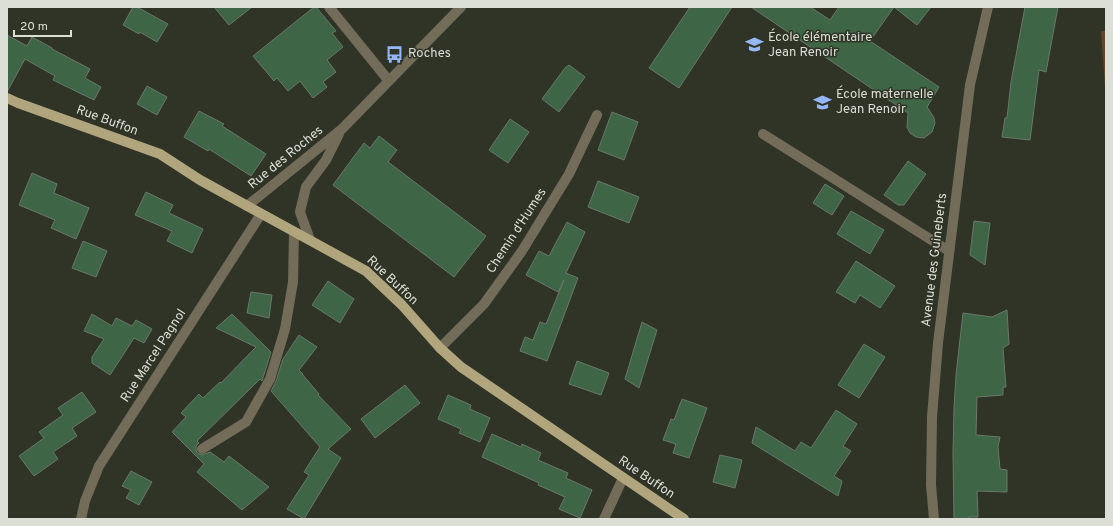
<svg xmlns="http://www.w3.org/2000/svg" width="1113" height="526" viewBox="0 0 1113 526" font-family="Overpass,sans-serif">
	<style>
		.green { fill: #644322 }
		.building { fill: #3e6546; stroke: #69786c }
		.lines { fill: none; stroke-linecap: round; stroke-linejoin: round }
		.minor { stroke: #726c59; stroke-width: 10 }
		.major { stroke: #b1a57d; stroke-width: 10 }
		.labels { text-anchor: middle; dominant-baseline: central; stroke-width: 3; stroke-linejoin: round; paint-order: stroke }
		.poi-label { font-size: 13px; fill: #dcdfd6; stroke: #2f3426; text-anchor: start }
		.street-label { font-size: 13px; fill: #dcdfd6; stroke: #2f3426 }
	</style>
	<rect width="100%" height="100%" fill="#2f3426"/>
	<path class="green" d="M 1101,31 L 1106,31 L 1106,102 Z"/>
	<path class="building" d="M 133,7 L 137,7 L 168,24 L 157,42 L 140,32 L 139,34 L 123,25 Z
		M 214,7 L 252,7 L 229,25 Z
		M 314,7 L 316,7 L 336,31 L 332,33 L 343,47 L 327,60 L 336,72 L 323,82 L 327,87 L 313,98 L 300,81 L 288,91 L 277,78 L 274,81 L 253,56 Z
		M 690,7 L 732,7 L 679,88 L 649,68 Z
		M 751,7 L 810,7 L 830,20 L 839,7 L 931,7 L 917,25 L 894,7 L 870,41 L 939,87 L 927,107 L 934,118 L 935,123 L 932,132 L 924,138 L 916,137 L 910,133 L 907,127 L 908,113 Z
		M 1025,7 L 1058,7 L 1046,72 L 1039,70 L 1030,140 L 1002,137 L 1005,118 L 1007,118 L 1011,82 Z
		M 7,35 L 27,46 L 32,37 L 52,48 L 52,49 L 90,69 L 85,78 L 101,87 L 94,100 L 53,80 L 55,76 L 25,59 L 7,92 Z
		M 569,65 L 585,77 L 559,112 L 542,99 L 565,68 Z
		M 147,86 L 167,97 L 157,115 L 137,104 Z
		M 199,111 L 224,124 L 222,126 L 266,154 L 251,176 L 209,149 L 208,151 L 184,137 Z
		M 612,112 L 638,122 L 624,160 L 598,150 Z
		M 510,119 L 529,132 L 508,163 L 489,150 Z
		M 379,136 L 397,150 L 388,162 L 486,236 L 454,277 L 333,185 L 364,143 L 370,148 Z
		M 908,161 L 926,174 L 904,205 L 898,205 L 884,195 Z
		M 32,173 L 57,184 L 54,193 L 89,208 L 76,239 L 51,228 L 55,220 L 19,205 Z
		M 598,181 L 639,197 L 629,223 L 588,207 Z
		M 825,184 L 844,196 L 832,215 L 813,203 Z
		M 146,192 L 173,205 L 169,213 L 203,229 L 192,253 L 167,241 L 172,231 L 135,215 Z
		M 851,211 L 884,230 L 870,254 L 837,234 Z
		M 974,221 L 990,223 L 985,265 L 970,255 Z
		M 567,222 L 585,232 L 566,273 L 578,278 L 547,361 L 520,351 L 525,337 L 533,340 L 540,322 L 546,324 L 564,280 L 558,292 L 526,275 L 539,251 L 549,256 Z
		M 83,241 L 107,251 L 96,277 L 72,268 Z
		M 856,261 L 895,286 L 880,308 L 860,295 L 855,303 L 836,292 Z
		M 328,281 L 354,299 L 340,323 L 312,305 Z
		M 251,292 L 272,295 L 269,318 L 247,313 Z
		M 1007,310 L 1009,344 L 1003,348 L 1006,387 L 1003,387 L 1003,395 L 977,397 L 976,435 L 1000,437 L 998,447 L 1000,469 L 1007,470 L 1007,492 L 977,491 L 978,517 L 969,517 L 969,519 L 954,519 L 953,454 L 954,408 L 956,375 L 963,313 L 992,317 Z
		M 92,314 L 112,326 L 116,318 L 132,326 L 136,320 L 152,329 L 144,343 L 134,338 L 110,375 L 92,363 L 92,357 L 104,339 L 84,331 Z
		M 232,314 L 271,352 L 262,381 L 260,379 L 197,441 L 199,443 L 196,446 L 196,450 L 197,453 L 202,455 L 210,452 L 224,462 L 229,456 L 269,487 L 242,510 L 197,472 L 204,464 L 172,432 L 186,417 L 181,413 L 199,394 L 203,398 L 220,382 L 221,383 L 256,347 L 216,328 Z
		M 642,322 L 657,330 L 639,388 L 625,379 Z
		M 299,335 L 317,347 L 299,370 L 303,374 L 302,374 L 319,394 L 318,395 L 351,429 L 328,449 L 341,458 L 304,519 L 287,509 L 309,475 L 304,472 L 320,447 L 271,391 L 276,381 L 283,359 Z
		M 864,344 L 885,357 L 859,398 L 838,385 Z
		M 577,361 L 609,373 L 601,395 L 569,384 Z
		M 405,385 L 420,403 L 375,438 L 361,419 Z
		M 82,392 L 96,412 L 72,428 L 77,436 L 53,452 L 58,459 L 34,476 L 19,456 L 44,438 L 39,432 L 63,415 L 58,408 Z
		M 448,395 L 471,405 L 470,409 L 490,418 L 480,442 L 459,433 L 461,429 L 438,419 Z
		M 682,399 L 707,408 L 689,458 L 673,453 L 676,444 L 663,440 L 671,419 L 674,420 Z
		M 836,410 L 857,424 L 843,446 L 851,451 L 834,476 L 842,481 L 838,496 L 752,443 L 756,427 L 795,451 L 801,442 L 811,448 Z
		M 492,434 L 521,447 L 522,444 L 541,453 L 538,460 L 568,473 L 566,478 L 592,490 L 580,518 L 559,509 L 565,497 L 538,485 L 539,483 L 482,457 Z
		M 720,455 L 742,460 L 735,488 L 713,482 Z
		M 131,471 L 152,482 L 139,505 L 126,498 L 131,490 L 122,486 Z"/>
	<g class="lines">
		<path class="minor" d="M 329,7 L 389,81
			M 763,134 L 949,251
			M 247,206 L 342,129 L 461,7
			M 310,240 L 300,212 L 306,187 L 326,160 L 339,134
			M 440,348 L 484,304 L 522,251 L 569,174 L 597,115
			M 202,449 L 246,422 L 270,379 L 285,329 L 293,282 L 294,232
			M 81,519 L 85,501 L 99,466 L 261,214
			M 604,519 L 623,478
			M 934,519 L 931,485 L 932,417 L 938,343 L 970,85 L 988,7"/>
		<path class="major" d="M 7,98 L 18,103 L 160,154 L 200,180 L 366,271 L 402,305 L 440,348 L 461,367 L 684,519"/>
	</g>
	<defs>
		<symbol id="school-bare" viewBox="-9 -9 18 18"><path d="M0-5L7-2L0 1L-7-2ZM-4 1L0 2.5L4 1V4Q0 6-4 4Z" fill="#94b7fd" stroke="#2f3426" stroke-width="2.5" paint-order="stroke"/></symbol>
		<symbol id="bus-bare" viewBox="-9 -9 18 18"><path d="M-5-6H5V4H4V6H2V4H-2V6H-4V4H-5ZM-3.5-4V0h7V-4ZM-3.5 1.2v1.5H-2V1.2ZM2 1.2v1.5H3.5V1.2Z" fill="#94b7fd" stroke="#2f3426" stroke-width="2.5" paint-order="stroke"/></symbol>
	</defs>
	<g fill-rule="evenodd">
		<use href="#school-bare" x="742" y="32" width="25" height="25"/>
		<use href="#bus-bare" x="382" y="42" width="25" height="25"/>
		<use href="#school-bare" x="810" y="90" width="25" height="25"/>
	</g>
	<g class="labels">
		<g class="poi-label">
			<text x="768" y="38">École élémentaire<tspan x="768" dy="15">Jean Renoir</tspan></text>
			<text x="408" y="54">Roches</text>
			<text x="836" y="95">École maternelle<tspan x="836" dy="15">Jean Renoir</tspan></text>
		</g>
		<g class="street-label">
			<text transform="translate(107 121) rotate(20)">Rue Buffon</text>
			<text transform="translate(286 158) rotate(-39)">Rue des Roches</text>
			<text transform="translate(517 231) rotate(-57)">Chemin d'Humes</text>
			<text transform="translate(935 260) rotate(-83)">Avenue des Guineberts</text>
			<text transform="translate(392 281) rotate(43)">Rue Buffon</text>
			<text transform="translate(154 356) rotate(-57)">Rue Marcel Pagnol</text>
			<text transform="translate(646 478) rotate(34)">Rue Buffon</text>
		</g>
	</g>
	<rect width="1113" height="526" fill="none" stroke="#dcdfd6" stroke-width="16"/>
	<path d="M14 30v6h57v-6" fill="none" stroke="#dcdfd6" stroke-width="2"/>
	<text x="20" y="30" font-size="12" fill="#dcdfd6" stroke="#2f3426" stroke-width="3" paint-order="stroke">20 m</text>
</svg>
